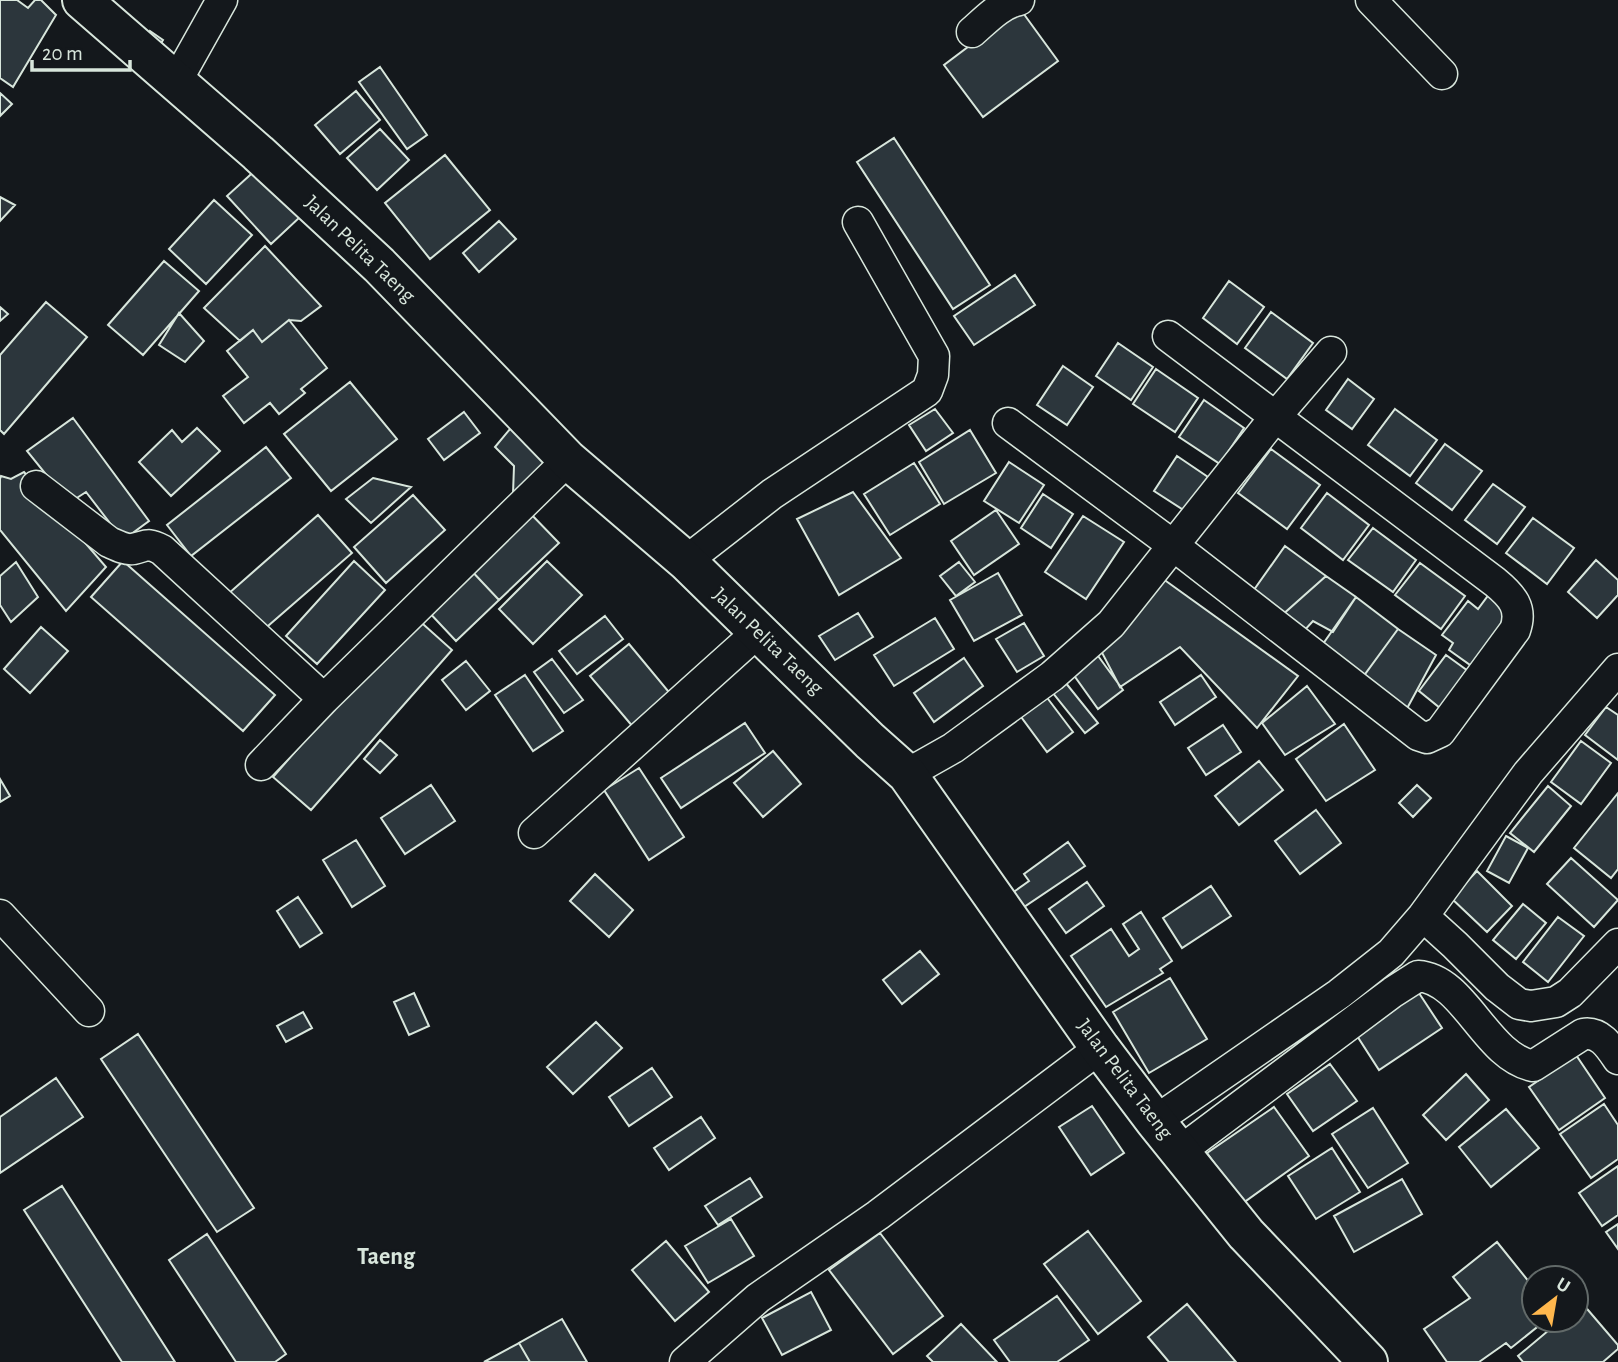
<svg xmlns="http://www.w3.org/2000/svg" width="1618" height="1362" viewBox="0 0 1618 1362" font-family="'Alegreya Sans',sans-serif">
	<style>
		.building { fill: #2c363c; stroke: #d8e6dc; stroke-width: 2 }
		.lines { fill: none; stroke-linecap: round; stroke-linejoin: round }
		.street-casing { stroke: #d8e6dc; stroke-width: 33 }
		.secondary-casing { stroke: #d8e6dc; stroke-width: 42 }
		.street { stroke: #14181c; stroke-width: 30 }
		.secondary { stroke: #14181c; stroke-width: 38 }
		.labels { text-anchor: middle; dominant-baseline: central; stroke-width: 5; stroke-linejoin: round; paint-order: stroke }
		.street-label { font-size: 21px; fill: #d8e6dc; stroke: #14181c }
		.quarter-label { font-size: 24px; font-weight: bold; fill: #d8e6dc; stroke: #14181c }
	</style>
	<rect width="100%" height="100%" fill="#14181c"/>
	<path class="building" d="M 0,0 L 17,0 L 28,8 L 35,0 L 41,0 L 56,15 L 13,87 L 0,78 Z
		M 1018,6 L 1058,61 L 983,117 L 944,65 L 1013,13 Z
		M 150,31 L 163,40 L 154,54 L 141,45 Z
		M 380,67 L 427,135 L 407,149 L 359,82 Z
		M 356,91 L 380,120 L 340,154 L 315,125 Z
		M 0,93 L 12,104 L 0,116 Z
		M 380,129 L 409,160 L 377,190 L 347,158 Z
		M 894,138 L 990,285 L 953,309 L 857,162 Z
		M 445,155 L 490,210 L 430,259 L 385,203 Z
		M 259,167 L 314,204 L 271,244 L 227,196 Z
		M 0,197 L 15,205 L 0,221 Z
		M 214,200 L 252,235 L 206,284 L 169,249 Z
		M 499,221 L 516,239 L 479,272 L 463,253 Z
		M 265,246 L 321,306 L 301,321 L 289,320 L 262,342 L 253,330 L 240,341 L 204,308 Z
		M 164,261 L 199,291 L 143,355 L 108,325 Z
		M 1015,275 L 1035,305 L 974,345 L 954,316 Z
		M 1229,281 L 1264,307 L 1237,344 L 1203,318 Z
		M 46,302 L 87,337 L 4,434 L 0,430 L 0,355 Z
		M 0,307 L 8,314 L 0,321 Z
		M 1271,312 L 1313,343 L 1287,379 L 1245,348 Z
		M 179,313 L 204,341 L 185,362 L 159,345 Z
		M 289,320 L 327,368 L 301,389 L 305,393 L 279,414 L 270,403 L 244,423 L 223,396 L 248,377 L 227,351 L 253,330 L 262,342 Z
		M 1118,343 L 1153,367 L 1131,400 L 1096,376 Z
		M 1063,366 L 1093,387 L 1067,425 L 1037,405 Z
		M 1156,369 L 1198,398 L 1175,432 L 1133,404 Z
		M 1348,379 L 1374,399 L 1352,429 L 1326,410 Z
		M 350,382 L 397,439 L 331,491 L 284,434 Z
		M 1204,400 L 1244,428 L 1220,464 L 1179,437 Z
		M 935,409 L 953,433 L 926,451 L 909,425 Z
		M 1395,409 L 1437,440 L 1410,476 L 1368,445 Z
		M 464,412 L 480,433 L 444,460 L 428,439 Z
		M 73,418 L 149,521 L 123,540 L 86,492 L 69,503 L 27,451 Z
		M 515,423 L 556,462 L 513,494 L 514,466 L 495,447 Z
		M 197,428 L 220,451 L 171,496 L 139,462 L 172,430 L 182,442 Z
		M 970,430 L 996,473 L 944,504 L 919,462 Z
		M 1445,444 L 1482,471 L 1452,510 L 1416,483 Z
		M 266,447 L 291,478 L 191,556 L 167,525 Z
		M 1271,449 L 1320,485 L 1287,529 L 1238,493 Z
		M 1177,456 L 1208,477 L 1185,511 L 1154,491 Z
		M 1009,462 L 1044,485 L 1019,523 L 984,501 Z
		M 914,463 L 940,504 L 890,535 L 864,494 Z
		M 24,472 L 106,567 L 66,611 L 0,530 L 0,479 L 1,476 L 11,479 Z
		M 373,478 L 411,487 L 371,523 L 346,499 Z
		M 1493,484 L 1525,507 L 1497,544 L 1465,520 Z
		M 853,492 L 901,558 L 839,595 L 797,519 Z
		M 1327,493 L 1369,525 L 1343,560 L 1301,528 Z
		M 1043,494 L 1073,514 L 1051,548 L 1021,528 Z
		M 413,495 L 445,530 L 386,583 L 354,547 Z
		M 527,510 L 559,543 L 499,600 L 467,566 Z
		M 996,510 L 1019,544 L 974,575 L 951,541 Z
		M 318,515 L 352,553 L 261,632 L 228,594 Z
		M 1083,516 L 1124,542 L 1086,599 L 1045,572 Z
		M 1533,518 L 1574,548 L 1547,584 L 1506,553 Z
		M 1373,528 L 1416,560 L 1393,592 L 1348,560 Z
		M 1285,546 L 1326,576 L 1280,617 L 1251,594 Z
		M 1596,560 L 1618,580 L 1618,595 L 1597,618 L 1568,592 Z
		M 123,561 L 275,695 L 243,731 L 91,597 Z
		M 354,561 L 385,590 L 317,664 L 286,636 Z
		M 547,561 L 582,595 L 533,644 L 499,609 Z
		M 16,562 L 38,597 L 11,622 L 0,605 L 0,576 Z
		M 959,562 L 975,582 L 956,596 L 940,576 Z
		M 1420,563 L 1465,596 L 1441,629 L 1395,595 Z
		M 467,566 L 499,600 L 456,641 L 425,608 Z
		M 998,573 L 1022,615 L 974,641 L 950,600 Z
		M 1159,576 L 1298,676 L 1257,728 L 1180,647 L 1120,687 L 1099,647 Z
		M 1326,576 L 1356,597 L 1333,632 L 1313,621 L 1303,632 L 1280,617 Z
		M 1490,593 L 1515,611 L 1473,667 L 1449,650 L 1453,643 L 1442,635 L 1468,601 L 1478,609 Z
		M 1356,597 L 1398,629 L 1360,681 L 1318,651 Z
		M 858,613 L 873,637 L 835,660 L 819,636 Z
		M 414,616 L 452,650 L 311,810 L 273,777 Z
		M 605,616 L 623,639 L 577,674 L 559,651 Z
		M 935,618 L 954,649 L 894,686 L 874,655 Z
		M 1024,623 L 1044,656 L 1017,672 L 996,639 Z
		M 41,627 L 68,651 L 30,693 L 4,669 Z
		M 1398,629 L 1436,655 L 1404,714 L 1360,681 Z
		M 629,644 L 678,703 L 639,734 L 590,676 Z
		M 1093,649 L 1123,690 L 1098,709 L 1068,667 Z
		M 1446,655 L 1468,671 L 1440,708 L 1419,691 Z
		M 964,658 L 983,686 L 934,722 L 914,693 Z
		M 552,659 L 583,700 L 564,713 L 534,672 Z
		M 466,661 L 490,691 L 466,710 L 442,680 Z
		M 525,675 L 563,731 L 533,751 L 495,695 Z
		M 1201,675 L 1216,697 L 1175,725 L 1160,702 Z
		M 1061,677 L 1098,723 L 1085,733 L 1049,688 Z
		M 1307,686 L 1335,724 L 1285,755 L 1262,723 Z
		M 1042,691 L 1073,732 L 1047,752 L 1016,710 Z
		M 1606,707 L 1618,715 L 1618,760 L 1585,735 Z
		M 745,723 L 765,753 L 681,808 L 661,778 Z
		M 1344,724 L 1375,770 L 1326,801 L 1296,759 Z
		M 1223,725 L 1241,752 L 1206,775 L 1188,748 Z
		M 380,740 L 397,755 L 380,773 L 364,759 Z
		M 1581,741 L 1611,763 L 1581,804 L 1551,782 Z
		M 773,751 L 801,784 L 763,817 L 734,783 Z
		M 1259,761 L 1283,790 L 1239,825 L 1215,796 Z
		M 639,768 L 684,837 L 649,860 L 604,790 Z
		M 0,779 L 10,796 L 0,802 Z
		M 431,785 L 455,821 L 405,854 L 381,818 Z
		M 1417,785 L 1431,798 L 1413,817 L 1399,803 Z
		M 1548,786 L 1571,806 L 1534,852 L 1510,833 Z
		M 1618,793 L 1618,869 L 1611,878 L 1574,848 Z
		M 1316,810 L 1341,843 L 1300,874 L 1275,841 Z
		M 1506,836 L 1528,848 L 1509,883 L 1487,871 Z
		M 356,840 L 385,886 L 352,907 L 323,860 Z
		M 1068,842 L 1085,866 L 1018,911 L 1008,896 L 1029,881 L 1024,874 Z
		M 1571,858 L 1618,900 L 1594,927 L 1547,884 Z
		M 1477,871 L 1512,906 L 1487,932 L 1451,898 Z
		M 595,874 L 633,910 L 609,937 L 570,901 Z
		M 1087,882 L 1104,906 L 1066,933 L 1049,909 Z
		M 1211,886 L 1231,916 L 1182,948 L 1163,918 Z
		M 298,897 L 322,933 L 300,947 L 277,911 Z
		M 1523,904 L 1546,923 L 1516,959 L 1493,940 Z
		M 1141,912 L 1172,961 L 1160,969 L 1163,973 L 1106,1007 L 1071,956 L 1111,929 L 1129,956 L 1139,949 L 1123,924 Z
		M 1558,917 L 1584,936 L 1548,982 L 1523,962 Z
		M 920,951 L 939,974 L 902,1004 L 883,980 Z
		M 1170,978 L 1207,1039 L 1149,1073 L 1113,1012 Z
		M 1415,987 L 1442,1028 L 1379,1070 L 1352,1028 Z
		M 414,993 L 429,1026 L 409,1035 L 394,1002 Z
		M 303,1012 L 312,1028 L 286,1042 L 277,1026 Z
		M 596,1022 L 622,1048 L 573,1094 L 547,1067 Z
		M 138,1034 L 254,1208 L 217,1232 L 101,1059 Z
		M 1576,1055 L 1605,1098 L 1559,1130 L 1529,1087 Z
		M 1330,1064 L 1357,1101 L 1313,1131 L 1287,1094 Z
		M 652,1068 L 672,1097 L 629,1126 L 609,1097 Z
		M 1466,1074 L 1489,1100 L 1446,1140 L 1423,1115 Z
		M 56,1078 L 83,1117 L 0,1173 L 0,1117 Z
		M 1604,1104 L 1618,1125 L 1618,1159 L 1591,1178 L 1560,1134 Z
		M 1092,1106 L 1124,1153 L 1091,1175 L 1059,1127 Z
		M 1274,1107 L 1309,1156 L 1243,1203 L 1207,1153 Z
		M 1373,1108 L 1408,1163 L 1368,1188 L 1332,1134 Z
		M 1506,1109 L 1539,1148 L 1491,1187 L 1459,1147 Z
		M 701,1117 L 715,1138 L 669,1170 L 654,1148 Z
		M 1332,1148 L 1360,1192 L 1316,1219 L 1288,1176 Z
		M 1618,1166 L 1618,1215 L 1602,1226 L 1579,1193 Z
		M 750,1178 L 762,1197 L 718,1225 L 705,1206 Z
		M 1402,1179 L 1422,1214 L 1354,1252 L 1334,1216 Z
		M 62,1186 L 175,1362 L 122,1362 L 24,1210 Z
		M 731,1219 L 754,1256 L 708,1283 L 685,1246 Z
		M 1618,1224 L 1618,1249 L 1606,1232 Z
		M 1088,1231 L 1141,1301 L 1098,1334 L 1044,1264 Z
		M 880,1233 L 943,1316 L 893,1354 L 829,1270 Z
		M 207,1234 L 286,1354 L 275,1362 L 236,1362 L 169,1260 Z
		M 666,1241 L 709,1292 L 675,1321 L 632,1270 Z
		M 1497,1242 L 1534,1288 L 1534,1320 L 1546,1320 L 1511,1348 L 1506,1343 L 1479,1362 L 1447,1362 L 1424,1329 L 1470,1298 L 1453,1277 Z
		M 811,1292 L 831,1330 L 782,1355 L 762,1318 Z
		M 1057,1296 L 1089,1340 L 1057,1362 L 1010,1362 L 994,1340 Z
		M 1582,1303 L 1618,1345 L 1618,1349 L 1603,1362 L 1523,1362 L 1518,1356 L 1561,1320 L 1576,1320 L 1576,1307 Z
		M 1187,1304 L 1236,1362 L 1169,1362 L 1148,1337 Z
		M 562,1319 L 587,1362 L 530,1362 L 519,1343 Z
		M 961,1324 L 997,1362 L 933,1362 L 927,1356 Z
		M 519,1343 L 530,1362 L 484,1362 Z"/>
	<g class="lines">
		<defs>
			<path id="street" d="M 1371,0 L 1442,74
				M 972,32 C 986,20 1000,4 1019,0
				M 176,82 L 222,0
				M 1008,423 L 1174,546 L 1418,735 L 1427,738 L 1440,732 L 1515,630 C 1523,608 1512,596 1495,582 L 1168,336
				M 36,486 L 109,542 C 116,545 125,550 133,549 C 147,546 147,542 162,550 L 324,699
				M 686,561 L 772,494 L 927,391 L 933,375 L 934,356 L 858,222
				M 261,765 L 324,699 L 568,460
				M 907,774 L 953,748 L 1052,676 L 1111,624 L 1276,416 L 1331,352
				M 534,833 L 759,631
				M 0,915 L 89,1011
				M 1423,916 L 1455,945 L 1497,987 L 1519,1004 L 1531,1006 L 1556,1002 L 1570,993 L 1618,944
				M 1155,1121 L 1339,994 L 1391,953 L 1423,916 L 1528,773 L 1618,669
				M 1179,1152 L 1393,992 L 1418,976 C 1465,979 1485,1056 1533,1066 L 1583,1034 C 1600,1031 1610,1047 1618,1059
				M 685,1362 L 758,1298 L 878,1215 L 1100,1048"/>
			<path id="secondary" d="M 82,0 L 258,153 L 379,265 L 568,460 L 686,561 L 870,741 L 907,774 L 1100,1048 L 1155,1121 L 1246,1234 L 1368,1362"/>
		</defs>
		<use href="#street" class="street-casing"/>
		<use href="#secondary" class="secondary-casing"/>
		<use href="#street" class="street"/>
		<use href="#secondary" class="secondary"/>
	</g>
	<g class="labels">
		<g class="street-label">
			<text transform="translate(360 249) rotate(44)">Jalan Pelita Taeng</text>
			<text transform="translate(768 641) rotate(44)">Jalan Pelita Taeng</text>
			<text transform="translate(1125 1079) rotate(53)">Jalan Pelita Taeng</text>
		</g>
		<g class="quarter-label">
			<text x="386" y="1257">Taeng</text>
		</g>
	</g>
	<g transform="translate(1555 1299) rotate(31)"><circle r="33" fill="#14181c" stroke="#626a69" stroke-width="2"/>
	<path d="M0-5L12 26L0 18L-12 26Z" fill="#ffb74d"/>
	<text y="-10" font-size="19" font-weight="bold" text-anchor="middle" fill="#d8e6dc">U</text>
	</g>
	<path d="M32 60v10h98v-10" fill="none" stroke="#d8e6dc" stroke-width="3.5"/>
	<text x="42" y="60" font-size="21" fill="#d8e6dc" stroke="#14181c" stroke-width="5" paint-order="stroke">20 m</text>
</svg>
